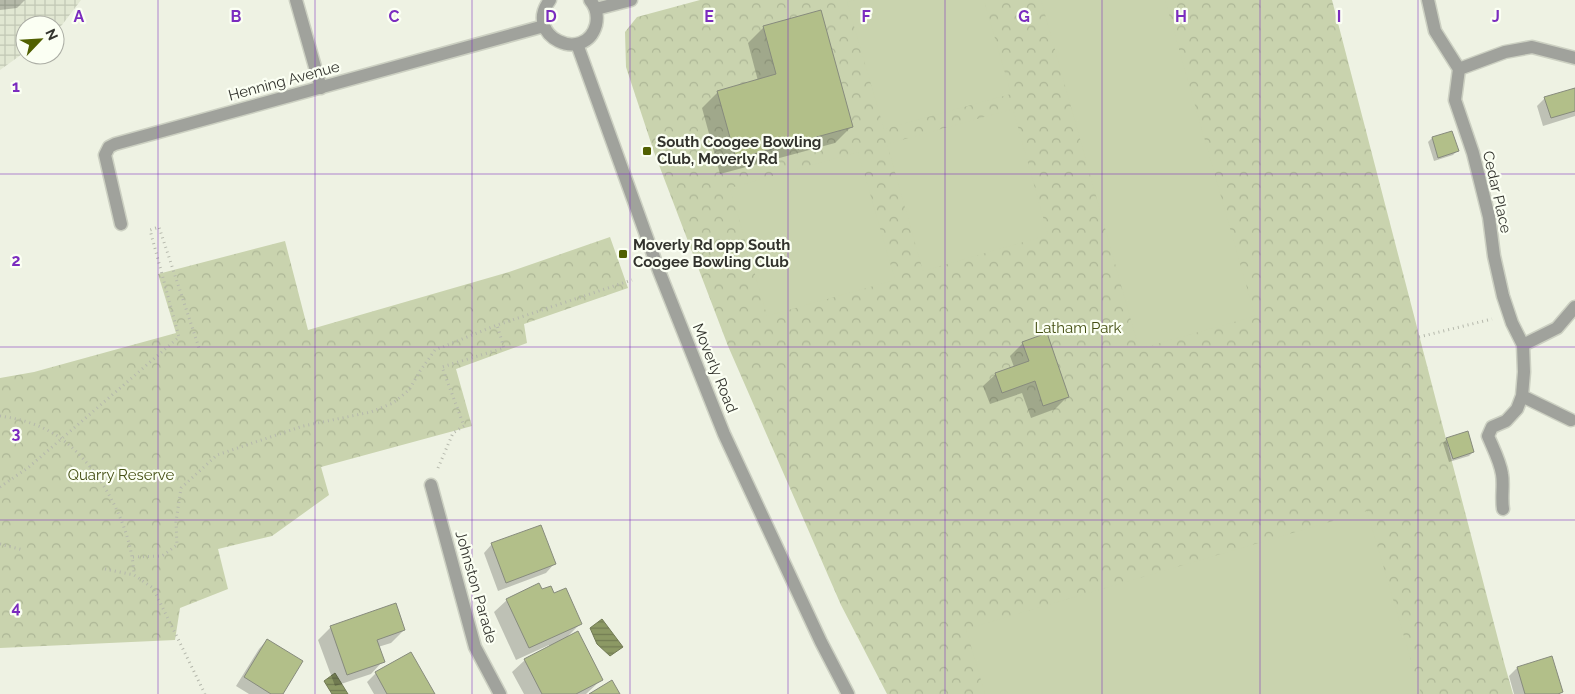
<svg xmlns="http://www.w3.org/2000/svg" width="1575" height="694" viewBox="0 0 1575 694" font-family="Raleway,sans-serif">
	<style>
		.industrial { fill: url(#industrial-grid) }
		.forest { fill: url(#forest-crowns) }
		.pitch { fill: #c9d3ae }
		.water { fill: url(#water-rules); stroke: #717a54 }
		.shadow { fill: #0003 }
		.building { fill: #b2bf89; stroke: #878b7d }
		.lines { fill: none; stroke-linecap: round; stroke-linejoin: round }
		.minor-casing { stroke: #ccd0c2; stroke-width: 15 }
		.path { stroke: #b5b8ac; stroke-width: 3; stroke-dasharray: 1 4; stroke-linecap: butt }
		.minor { stroke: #a0a29c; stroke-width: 12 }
		.grid { fill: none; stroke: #7b2cbf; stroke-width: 1; stroke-opacity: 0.55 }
		.poi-dot { fill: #516001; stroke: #fbfff3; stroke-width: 2 }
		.labels { text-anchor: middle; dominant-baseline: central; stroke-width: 4.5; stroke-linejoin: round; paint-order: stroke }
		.street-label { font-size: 15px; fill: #32332d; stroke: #fbfff3 }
		.poi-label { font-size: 15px; font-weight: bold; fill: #32332d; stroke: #fbfff3; text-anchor: start }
		.park-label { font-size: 15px; fill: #444f13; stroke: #fbfff3 }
		.grid-label { font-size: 16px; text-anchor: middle; font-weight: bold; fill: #7b2cbf; stroke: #fbfff3; stroke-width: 4.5; stroke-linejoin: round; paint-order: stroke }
	</style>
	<defs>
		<pattern id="industrial-grid" width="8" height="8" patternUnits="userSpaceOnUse" patternTransform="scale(1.25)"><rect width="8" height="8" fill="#e1e7d2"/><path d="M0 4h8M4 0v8" fill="none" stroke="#c2c7b5"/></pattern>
		<pattern id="forest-crowns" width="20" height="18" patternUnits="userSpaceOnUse" patternTransform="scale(1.25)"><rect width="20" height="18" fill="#c9d3ae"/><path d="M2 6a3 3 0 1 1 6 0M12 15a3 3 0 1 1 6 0" fill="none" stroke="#adb696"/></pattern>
		<pattern id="water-rules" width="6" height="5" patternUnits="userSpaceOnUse" patternTransform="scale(1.25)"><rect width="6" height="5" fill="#8c9964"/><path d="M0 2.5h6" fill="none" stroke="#737d53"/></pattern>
	</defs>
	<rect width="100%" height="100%" fill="#eef2e3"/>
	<path class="industrial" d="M 0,0 L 81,0 L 62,25 L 55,30 L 55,25 L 25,25 L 25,52 L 0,70 Z"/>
	<path class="forest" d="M 700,0 L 1332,0 L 1505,666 L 1513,694 L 887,694 L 841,605 L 728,346 L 654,152 L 626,67 L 625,32 L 637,17 Z
		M 610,237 L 628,288 L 524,324 L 527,343 L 456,369 L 472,426 L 321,467 L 329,495 L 272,536 L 218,549 L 228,589 L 180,608 L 175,640 L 0,648 L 0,378 L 34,372 L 176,333 L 158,274 L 285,241 L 308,330 L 509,272 Z"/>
	<path class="pitch" d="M 855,0 L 984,0 L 1011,94 L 884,129 L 847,2 Z
		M 1041,0 L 1165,0 L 1255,316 L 1139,349 Z
		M 1013,109 L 1048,235 L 923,271 L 887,144 Z
		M 858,152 L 895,280 L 767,316 L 730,188 Z
		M 1367,511 L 1421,694 L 985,694 L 966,629 Z"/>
	<path class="water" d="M 602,619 L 623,647 L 610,656 L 597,644 L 590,628 Z
		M 335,673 L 348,694 L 332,694 L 324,681 Z"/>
	<path class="shadow" d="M 0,0 L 25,0 L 17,8 L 0,10 Z
		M 764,27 L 851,127 L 835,143 L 720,174 L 702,108 L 718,92 L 758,81 L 748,43 Z
		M 1575,89 L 1575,116 L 1543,126 L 1537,106 L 1545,98 Z
		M 1432,138 L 1457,151 L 1453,155 L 1434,161 L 1428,142 Z
		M 1023,343 L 1068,396 L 1055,409 L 1031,418 L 1022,393 L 990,404 L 983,386 L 996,374 L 1014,367 L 1010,356 Z
		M 1447,439 L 1473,452 L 1469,456 L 1449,462 L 1443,443 Z
		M 492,544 L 554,564 L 546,573 L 498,591 L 484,553 Z
		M 542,591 L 554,595 L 580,624 L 566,638 L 601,680 L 586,694 L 524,694 L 512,672 L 525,660 L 549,647 L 549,645 L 516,660 L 494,612 L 507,600 Z
		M 331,627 L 404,630 L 391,643 L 378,647 L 383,661 L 371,674 L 335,686 L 318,640 Z
		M 267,640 L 281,694 L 249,694 L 236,686 L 259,649 Z
		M 411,653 L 434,694 L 374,694 L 367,682 L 376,673 Z
		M 1517,668 L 1562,691 L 1559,694 L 1514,694 L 1509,676 Z"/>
	<path class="building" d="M 821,10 L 853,127 L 736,159 L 717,91 L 776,74 L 763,26 Z
		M 1575,88 L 1575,111 L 1551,118 L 1544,97 Z
		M 1452,131 L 1459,151 L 1438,158 L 1432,137 Z
		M 1047,333 L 1069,397 L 1043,406 L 1035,381 L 1002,393 L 995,373 L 1029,361 L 1022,342 Z
		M 1468,431 L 1474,452 L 1453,459 L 1446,438 Z
		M 541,525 L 556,564 L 506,583 L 491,543 Z
		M 539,583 L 542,589 L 551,586 L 554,593 L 566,588 L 582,624 L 529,648 L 506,599 Z
		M 396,603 L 405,630 L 377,640 L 385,662 L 347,675 L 330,626 Z
		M 578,631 L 603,680 L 576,694 L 542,694 L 524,659 Z
		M 267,639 L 303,661 L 283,694 L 271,694 L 244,677 Z
		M 411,652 L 435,694 L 387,694 L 375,672 Z
		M 1552,656 L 1563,692 L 1558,694 L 1525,694 L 1517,667 Z
		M 612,680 L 620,694 L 589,694 Z"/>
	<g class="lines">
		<defs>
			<path id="minor" d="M 296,0 L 321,88
				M 550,0 C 522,36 585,65 596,25 C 598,16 596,7 590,0
				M 1428,0 L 1435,31 L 1459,69 L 1455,100 L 1473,153 L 1489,217 L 1494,256 L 1503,296 L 1512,323 L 1523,345 L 1524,372 L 1522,396 L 1517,409 L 1506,421 L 1492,427 L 1488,436 C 1493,448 1500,461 1502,474 C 1504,485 1501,497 1503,509
				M 596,9 L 631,0
				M 577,44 L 659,271 L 724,434 L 821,642 L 848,694
				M 1459,69 L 1505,52 L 1532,47 L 1575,58
				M 121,224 L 105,155 L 109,147 L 115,144 L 544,26
				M 1523,345 L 1557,328 L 1575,307
				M 1522,396 L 1571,420
				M 431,485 L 475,647 L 500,694"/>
		</defs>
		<use href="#minor" class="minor-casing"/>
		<path class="path" d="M 1419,337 L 1492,319
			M 0,416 C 22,419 45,426 63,440 C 101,469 132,527 134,575
			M 438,468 L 453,433 L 464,426 L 442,367 L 504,348 L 497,325
			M 0,487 L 29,467 L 179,337 L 150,230 L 159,227 L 200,351
			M 0,544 L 23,550
			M 133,557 L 162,556 L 177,545 L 176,522 L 181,488 L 217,455 L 303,426 L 371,412 L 393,403 L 409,390 L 420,371 L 435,350 L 497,325 L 632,280
			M 105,569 L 134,575 L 153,588 L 205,694"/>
		<use href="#minor" class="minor"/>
	</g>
	<path class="grid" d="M 158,0 L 158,694M 315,0 L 315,694M 472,0 L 472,694M 630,0 L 630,694M 788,0 L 788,694M 945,0 L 945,694M 1102,0 L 1102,694M 1260,0 L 1260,694M 1418,0 L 1418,694M 0,174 L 1575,174M 0,347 L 1575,347M 0,520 L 1575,520"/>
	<g class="poi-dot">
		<rect x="642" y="146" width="10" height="10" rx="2.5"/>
		<rect x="618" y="249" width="10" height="10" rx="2.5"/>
	</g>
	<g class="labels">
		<g class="street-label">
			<text transform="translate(284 81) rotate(-15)">Henning Avenue</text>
			<text transform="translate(1497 192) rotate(77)">Cedar Place</text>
			<text transform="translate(715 368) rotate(68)">Moverly Road</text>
			<text transform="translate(476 587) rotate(74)">Johnston Parade</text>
		</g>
		<g class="poi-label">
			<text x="657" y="142">South Coogee Bowling<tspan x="657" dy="17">Club, Moverly Rd</tspan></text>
			<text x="633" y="245">Moverly Rd opp South<tspan x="633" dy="17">Coogee Bowling Club</tspan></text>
		</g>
		<g class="park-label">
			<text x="1078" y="328">Latham Park</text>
			<text x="121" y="475">Quarry Reserve</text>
		</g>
	</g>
	<g class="grid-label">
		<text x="79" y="22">A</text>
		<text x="236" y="22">B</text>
		<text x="394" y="22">C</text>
		<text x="551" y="22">D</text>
		<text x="709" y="22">E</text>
		<text x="866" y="22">F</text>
		<text x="1024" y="22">G</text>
		<text x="1181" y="22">H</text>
		<text x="1339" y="22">I</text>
		<text x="1496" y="22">J</text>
		<text x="16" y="92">1</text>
		<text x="16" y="266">2</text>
		<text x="16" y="439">3</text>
		<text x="16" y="613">4</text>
	</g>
	<g transform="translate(40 40) rotate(65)"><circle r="24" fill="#fbfff3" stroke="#abada4"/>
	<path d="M0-4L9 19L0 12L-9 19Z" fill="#516001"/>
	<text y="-8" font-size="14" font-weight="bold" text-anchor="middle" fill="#32332d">N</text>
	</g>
</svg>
